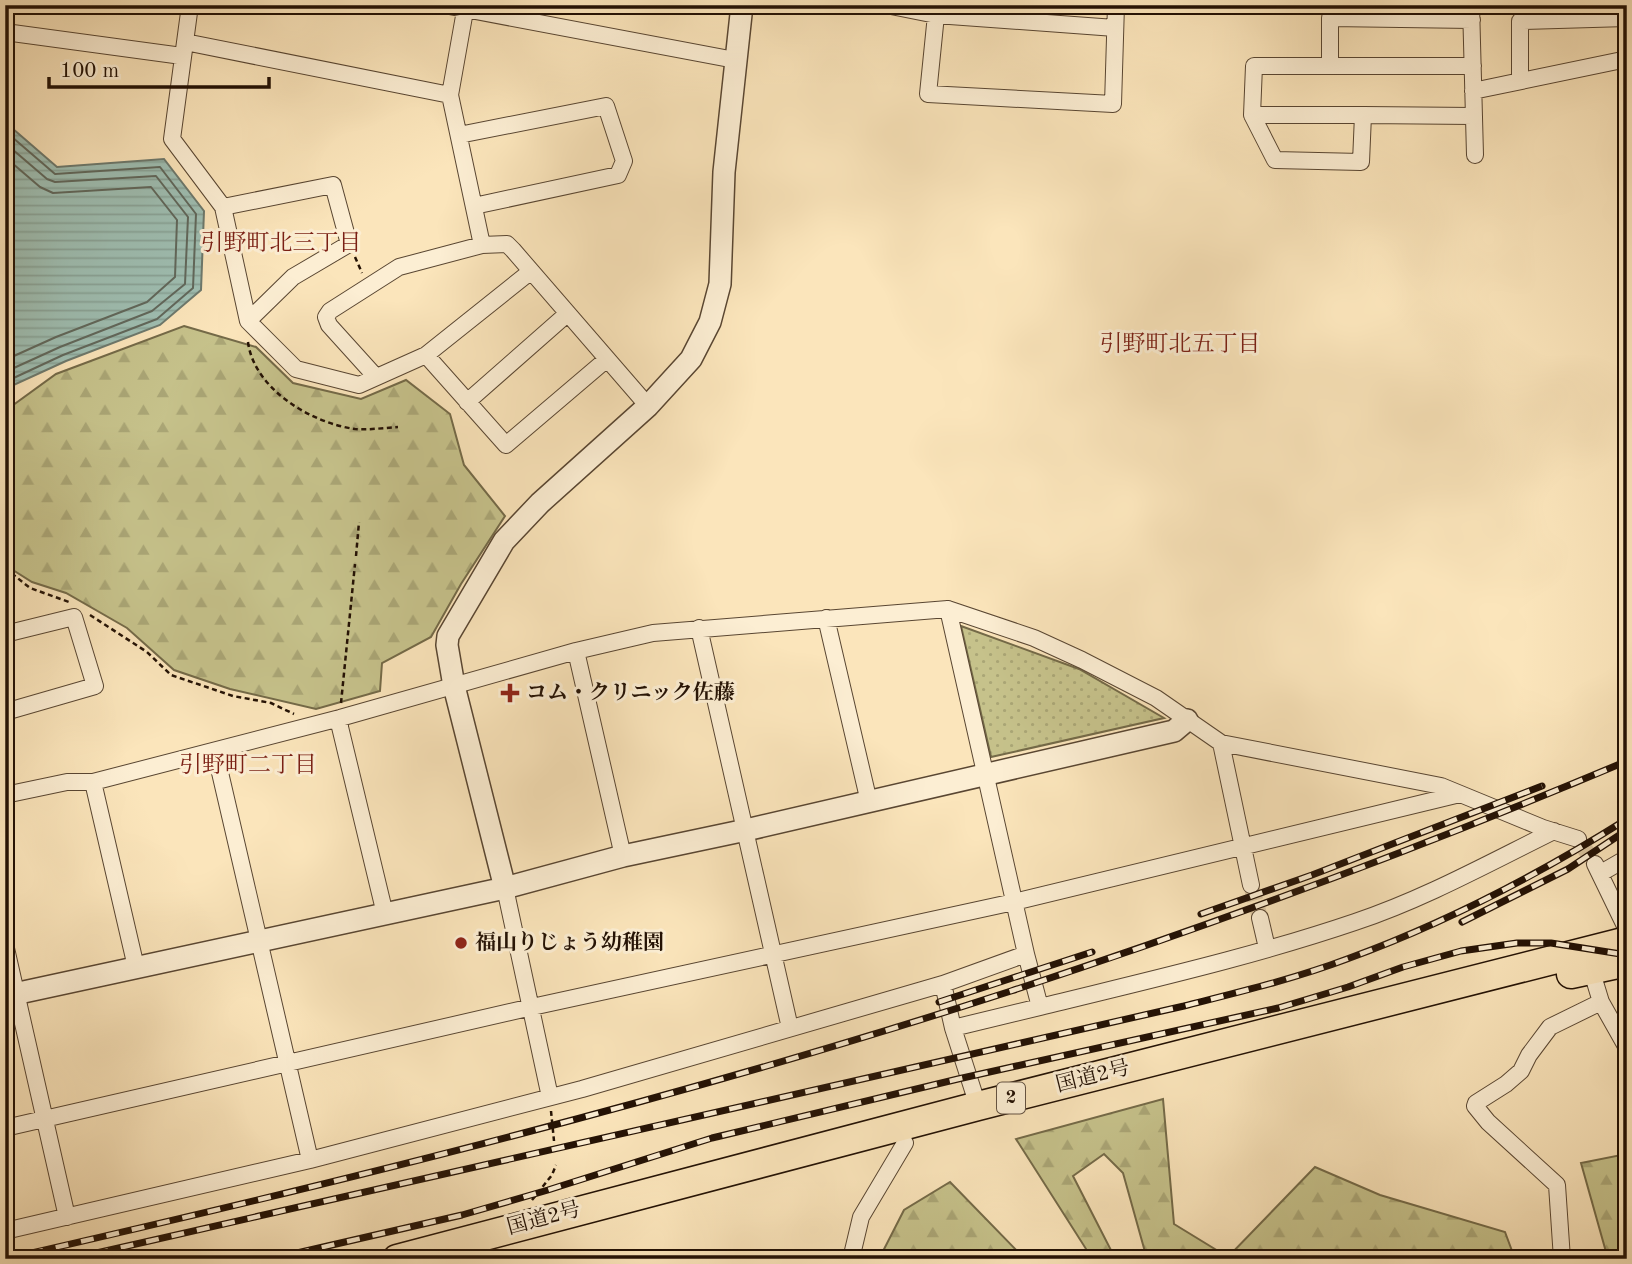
<svg xmlns="http://www.w3.org/2000/svg" width="1632" height="1264" viewBox="0 0 1632 1264" font-family="'Old Standard TT','Noto Serif JP',serif">
	<style>
		.forest { fill: url(#forest-firs); stroke: #746a48; stroke-width: 2 }
		.park { fill: url(#park-dots); stroke: #746a48; stroke-width: 2 }
		.water { fill: url(#water-rules); stroke: #6d796d; stroke-width: 2 }
		.lines { fill: none; stroke-linecap: round; stroke-linejoin: round }
		.shore { stroke: #61685c; stroke-width: 2 }
		.minor-tunnel { stroke: #dbc5a0; stroke-width: 16; stroke-dasharray: 16 8; stroke-linecap: butt }
		.minor-casing { stroke: #594632; stroke-width: 18 }
		.tertiary-casing { stroke: #594632; stroke-width: 24 }
		.trunk-casing { stroke: #231104; stroke-width: 31 }
		.path { stroke: #231104; stroke-width: 2.5; stroke-dasharray: 5 3.5; stroke-linecap: butt }
		.minor { stroke: #fceed3; stroke-width: 16 }
		.tertiary { stroke: #fceed3; stroke-width: 21 }
		.trunk { stroke: #fbe5bb; stroke-width: 28 }
		.rail-casing { stroke: #231104; stroke-width: 7 }
		.rail { stroke: #fceed3; stroke-width: 4.5; stroke-dasharray: 13; stroke-linecap: butt }
		.poi-dot { fill: #8f2418; stroke: #fceed3; stroke-width: 2.5 }
		.labels { text-anchor: middle; dominant-baseline: central; stroke-width: 6; stroke-linejoin: round; paint-order: stroke }
		.shield { fill: #fceed3; stroke: #645342; stroke-width: 2 }
		.shield-label { font-size: 19px; font-weight: bold; fill: #231104 }
		.poi-label { font-size: 21px; font-weight: bold; fill: #231104; stroke: #fceed3; text-anchor: start }
		.street-label { font-size: 21px; fill: #231104; stroke: #fceed3 }
		.neighbourhood-label { font-size: 23px; fill: #7a1f14; stroke: #fceed3 }
	</style>
	<defs>
		<pattern id="forest-firs" width="22" height="20" patternUnits="userSpaceOnUse" patternTransform="scale(1.75)"><rect width="22" height="20" fill="#c6c28b"/><path d="M5 1l3.5 6h-7zM16 11l3.5 6h-7z" fill="#aaa676"/></pattern>
		<pattern id="park-dots" width="8" height="8" patternUnits="userSpaceOnUse" patternTransform="scale(1.75)"><rect width="8" height="8" fill="#c6c28b"/><path d="M2 2h.1M6 6h.1" fill="none" stroke="#aaa676" stroke-width="1.8" stroke-linecap="round"/></pattern>
		<pattern id="water-rules" width="6" height="5" patternUnits="userSpaceOnUse" patternTransform="scale(1.75)"><rect width="6" height="5" fill="#9fbfb3"/><path d="M0 2.5h6" fill="none" stroke="#89a398"/></pattern>
	</defs>
	<rect width="100%" height="100%" fill="#fbe5bb"/>
	<filter id="stains"><feTurbulence type="fractalNoise" baseFrequency=".00286" numOctaves="4"/><feColorMatrix values="0 0 0 0 .2 0 0 0 0 .09 0 0 0 0 .02 0 0 0 .5 -.17"/></filter>
	<radialGradient id="worn" r=".72"><stop offset=".6" stop-color="#630" stop-opacity="0"/><stop offset="1" stop-color="#630" stop-opacity=".3"/></radialGradient>
	<path class="forest" d="M 184,326 L 256,347 L 293,383 L 361,399 L 406,380 L 450,414 L 464,465 L 505,516 L 461,584 L 431,637 L 382,663 L 380,691 L 316,709 L 230,689 L 174,670 L 127,628 L 66,593 L 32,582 L 5,565 L 5,411 L 56,374 Z
		M 1163,1099 L 1174,1224 L 1228,1257 L 1315,1167 L 1380,1195 L 1505,1232 L 1515,1259 L 1147,1259 L 1123,1173 L 1104,1154 L 1073,1176 L 1115,1258 L 1081,1259 L 1088,1252 L 1016,1139 Z
		M 1621,1155 L 1627,1161 L 1627,1259 L 1608,1259 L 1581,1163 Z
		M 950,1182 L 1025,1259 L 879,1259 L 904,1210 Z"/>
	<path class="park" d="M 961,626 L 1079,669 L 1164,718 L 991,757 Z"/>
	<path class="water" d="M 5,122 L 57,167 L 164,159 L 204,211 L 201,290 L 160,325 L 66,361 L 5,389 Z"/>
	<g class="lines">
		<path class="shore" d="M 5,131 L 55,174 L 160,167 L 196,214 L 193,288 L 157,319 L 63,355 L 5,382
			M 5,143 L 47,179 L 55,182 L 156,176 L 188,217 L 185,284 L 152,311 L 60,347 L 5,372
			M 5,157 L 40,187 L 53,193 L 151,187 L 177,220 L 175,277 L 147,302 L 56,337 L 5,360"/>
		<path class="minor-tunnel" d="M 1578,839 L 1595,864
			M 1251,885 L 1260,918"/>
		<defs>
			<path id="minor" d="M 190,5 L 172,139 L 223,207 L 248,321 L 296,369 L 359,385 L 426,355 L 530,272
				M 444,5 L 735,60
				M 466,5 L 450,95 L 482,245 L 507,244 L 513,250 L 648,406
				M 886,5 L 936,15 L 1115,28
				M 1471,5 L 1475,155
				M 936,15 L 928,94 L 1113,104 L 1116,5
				M 5,32 L 182,56
				M 185,42 L 450,95
				M 1330,66 L 1330,18 L 1472,20
				M 1473,66 L 1254,66 L 1252,115 L 1275,160 L 1361,162 L 1363,115 L 1474,116
				M 1520,81 L 1520,21 L 1627,18
				M 1473,91 L 1627,59
				M 1252,115 L 1363,115
				M 459,135 L 606,106 L 624,161 L 618,175 L 474,206
				M 223,207 L 333,185 L 349,244 L 293,277 L 248,321
				M 426,355 L 506,445 L 607,359
				M 376,377 L 329,325 L 326,317 L 330,311 L 399,267 L 482,245
				M 467,402 L 567,314
				M 826,618 L 869,802
				M 699,628 L 790,1028
				M 5,634 L 74,617 L 95,686 L 5,712
				M 576,651 L 623,856
				M 340,718 L 340,727 L 385,914
				M 1221,743 L 1251,885
				M 215,751 L 310,1160
				M 93,782 L 136,967
				M 5,795 L 67,782 L 93,782 L 340,718 L 576,651 L 653,633 L 948,609 L 1034,638 L 1082,660 L 1156,698 L 1221,743 L 1441,786 L 1543,828 L 1578,839
				M 1595,864 L 1627,930
				M 1601,873 L 1627,858
				M 505,888 L 550,1097
				M 1260,918 L 1267,948
				M 5,944 L 67,1217
				M 943,984 L 1026,954 L 948,609
				M 1601,1002 L 1627,1048
				M 1040,1007 C 1145,981 1252,957 1355,922 C 1424,899 1489,863 1554,831
				M 953,1028 L 1040,1007 L 1026,954
				M 5,1128 L 532,1007 L 1014,902 L 1460,794
				M 5,1231 L 310,1160 L 582,1089 L 943,984 L 953,1028 L 978,1106
				M 851,1259 L 861,1217 L 905,1143
				M 1562,1259 L 1557,1185 L 1488,1122 L 1475,1106 L 1476,1103 L 1506,1084 L 1521,1071 L 1529,1055 L 1550,1027 L 1601,1002 L 1591,969"/>
			<path id="tertiary" d="M 505,888 L 454,686 L 447,645 L 448,636 L 504,541 L 540,503 L 648,406 L 691,359 L 710,322 L 720,284 L 724,172 L 742,5
				M 5,996 L 505,888 L 623,856 L 746,830 L 1174,731 L 1187,720"/>
			<path id="trunk" d="M 1571,974 L 1627,962
				M 397,1259 L 978,1106 L 1627,941"/>
		</defs>
		<use href="#minor" class="minor-casing"/>
		<use href="#tertiary" class="tertiary-casing"/>
		<use href="#trunk" class="trunk-casing"/>
		<path class="path" d="M 355,257 L 362,273
			M 248,342 C 254,389 311,423 355,429 C 369,430 384,428 398,427
			M 356,556 L 359,522
			M 5,568 L 30,588 L 69,602
			M 90,615 L 147,652 L 171,675 L 233,696 L 271,703 L 294,714
			M 341,703 L 355,564
			M 551,1111 L 554,1141
			M 532,1200 L 552,1175 L 556,1165"/>
		<use href="#minor" class="minor"/>
		<use href="#tertiary" class="tertiary"/>
		<use href="#trunk" class="trunk"/>
		<defs>
			<path id="rail" d="M 1201,914 L 1312,875 L 1542,786
				M 1462,922 L 1568,869 L 1627,830
				M 939,1002 L 1092,952
				M 5,1259 C 343,1182 682,1098 1011,991 C 1219,923 1425,846 1627,761
				M 70,1259 L 1184,1006 C 1239,992 1294,979 1347,959 C 1446,923 1538,875 1627,819
				M 271,1259 L 462,1215 L 548,1190 L 712,1138 L 958,1079 L 1278,1008 L 1348,987 L 1403,967 L 1461,951 L 1517,943 L 1551,943 L 1627,955"/>
		</defs>
		<use href="#rail" class="rail-casing"/>
		<use href="#rail" class="rail"/>
	</g>
	<g class="poi-dot">
		<path d="M506.5 682.5h7v7h7v7h-7v7h-7v-7h-7v-7h7z"/>
		<circle cx="461" cy="943" r="7"/>
	</g>
	<g class="labels">
		<rect class="shield" x="997" y="1082.5" width="28" height="31" rx="5"/>
		<g class="shield-label">
			<text x="1011" y="1098">2</text>
		</g>
		<g class="poi-label">
			<text x="526" y="693">コム・クリニック佐藤</text>
			<text x="475" y="943">福山りじょう幼稚園</text>
		</g>
		<g class="street-label">
			<text transform="translate(1093 1077) rotate(-14)">国道2号</text>
			<text transform="translate(544 1219) rotate(-15)">国道2号</text>
		</g>
		<g class="neighbourhood-label">
			<text x="281" y="243">引野町北三丁目</text>
			<text x="1180" y="344">引野町北五丁目</text>
			<text x="248" y="765">引野町二丁目</text>
		</g>
	</g>
	<rect width="1632" height="1264" fill="none" stroke="#fbe5bb" stroke-width="28"/>
	<rect x="7" y="7" width="1618" height="1250" fill="none" stroke="#231104" stroke-width="3.5"/>
	<rect x="14" y="14" width="1604" height="1236" fill="none" stroke="#231104" stroke-width="2"/>
	<path d="M49 77v10h220v-10" fill="none" stroke="#231104" stroke-width="3.5"/>
	<text x="60" y="77" font-size="21" fill="#231104" stroke="#fceed3" stroke-width="5" paint-order="stroke">100 m</text>
	<rect width="100%" height="100%" filter="url(#stains)"/>
	<rect width="100%" height="100%" fill="url(#worn)"/>
</svg>
